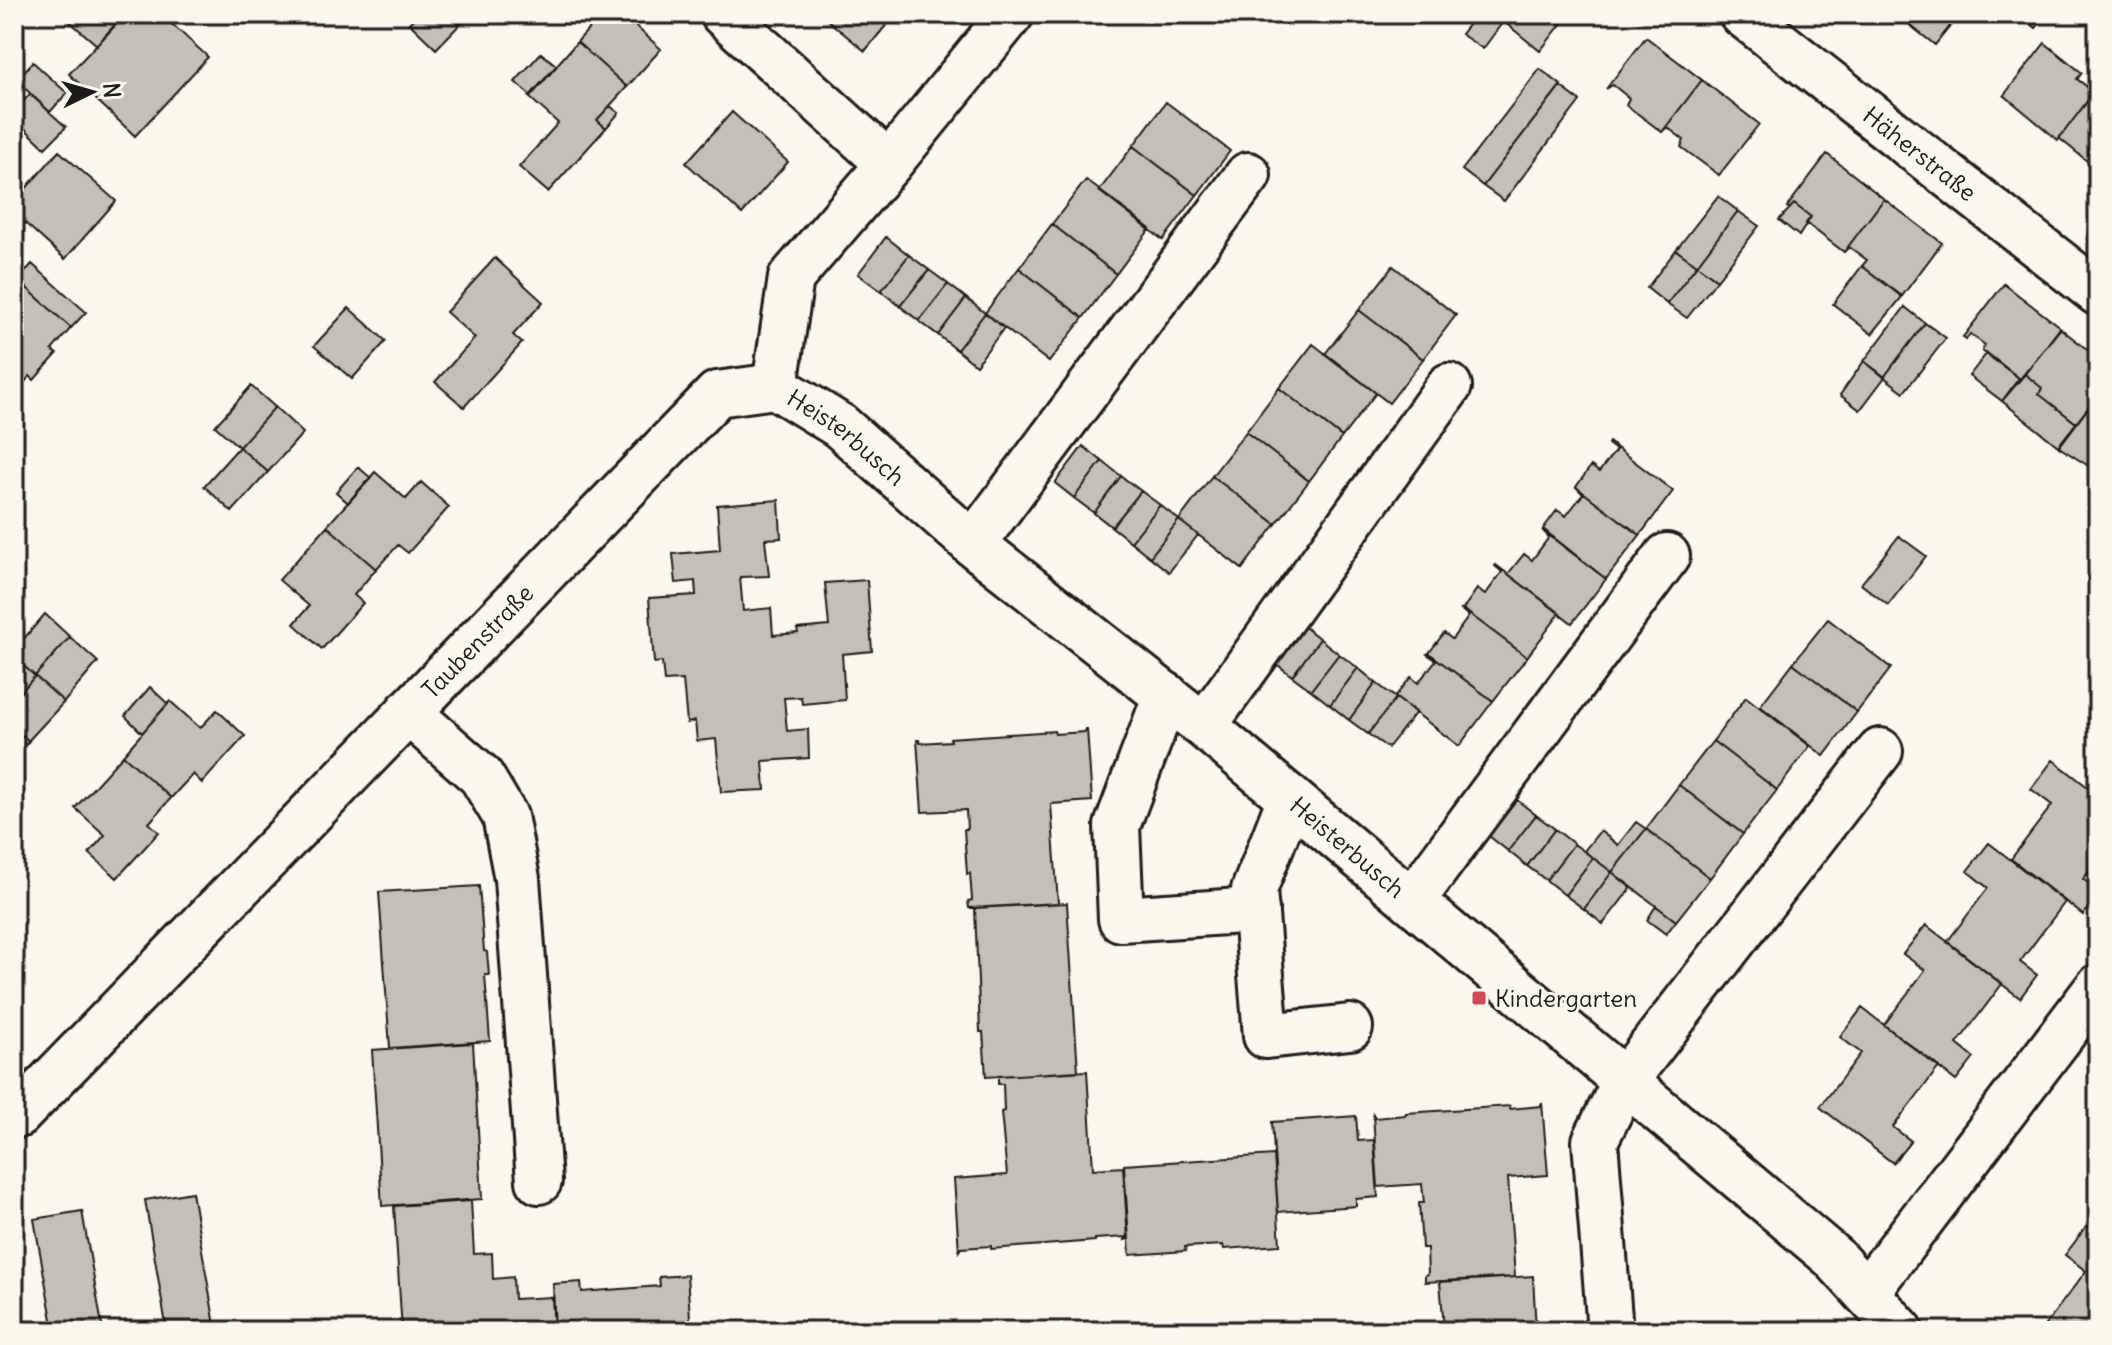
<svg xmlns="http://www.w3.org/2000/svg" width="2112" height="1345" viewBox="0 0 2112 1345" font-family="Delius,sans-serif">
	<style>
		.building { fill: #c3c0b8; stroke: #1c1c1c; stroke-width: 2 }
		.lines { fill: none; stroke-linecap: round; stroke-linejoin: round }
		.minor-casing { stroke: #1c1c1c; stroke-width: 50 }
		.minor { stroke: #fbf7ec; stroke-width: 44 }
		.poi-dot { fill: #d1495b; stroke: #fbf7ec; stroke-width: 3 }
		.labels { text-anchor: middle; dominant-baseline: central; stroke-width: 6; stroke-linejoin: round; paint-order: stroke }
		.street-label { font-size: 24px; fill: #1c1c1c; stroke: #fbf7ec }
		.poi-label { font-size: 24px; fill: #1c1c1c; stroke: #fbf7ec; text-anchor: start }
	</style>
	<rect width="100%" height="100%" fill="#fbf7ec"/>
	<filter id="ink" filterUnits="userSpaceOnUse"><feTurbulence type="fractalNoise" baseFrequency=".0125" numOctaves="2"/><feDisplacementMap in="SourceGraphic" scale="16" xChannelSelector="R" yChannelSelector="G"/><feConvolveMatrix kernelMatrix="1 2 1 2 8 2 1 2 1" color-interpolation-filters="sRGB"/></filter>
	<g filter="url(#ink)">
		<path class="building" d="M 122,14 L 124,16 L 97,45 L 62,15 Z
			M 125,14 L 161,14 L 208,57 L 135,136 L 69,74 Z
			M 418,14 L 470,14 L 436,49 L 409,23 Z
			M 602,14 L 622,14 L 661,49 L 627,87 L 577,42 Z
			M 820,14 L 912,14 L 903,25 L 893,17 L 865,51 Z
			M 1317,14 L 1339,14 L 1330,25 Z
			M 1351,14 L 1372,14 L 1364,24 Z
			M 1477,14 L 1508,15 L 1483,49 L 1461,34 Z
			M 1506,14 L 1569,14 L 1540,51 L 1503,21 Z
			M 1896,14 L 1960,14 L 1935,45 Z
			M 2019,14 L 2047,14 L 2036,28 Z
			M 1646,37 L 1702,80 L 1662,132 L 1626,105 L 1629,98 L 1613,85 L 1606,89 Z
			M 577,42 L 627,87 L 597,120 L 606,128 L 548,192 L 519,167 L 558,123 L 529,97 Z
			M 2045,43 L 2082,73 L 2077,79 L 2094,92 L 2058,140 L 2004,95 Z
			M 541,53 L 557,66 L 531,96 L 515,82 Z
			M 33,62 L 67,93 L 50,112 L 16,80 Z
			M 1540,69 L 1561,85 L 1483,186 L 1462,170 Z
			M 1702,80 L 1759,124 L 1719,175 L 1681,147 L 1684,140 L 1667,127 L 1662,132 Z
			M 1560,86 L 1580,101 L 1504,201 L 1483,186 Z
			M 2098,88 L 2098,170 L 2059,138 Z
			M 30,94 L 66,127 L 45,148 L 14,118 L 14,111 Z
			M 1166,102 L 1230,151 L 1197,195 L 1133,146 Z
			M 610,106 L 619,113 L 606,128 L 597,120 Z
			M 732,112 L 788,162 L 742,214 L 686,163 Z
			M 1133,146 L 1197,195 L 1163,240 L 1099,191 Z
			M 59,151 L 116,201 L 65,259 L 14,213 L 14,202 Z
			M 1827,154 L 1884,199 L 1844,252 L 1806,223 L 1811,217 L 1794,204 L 1789,209 L 1787,207 Z
			M 1086,180 L 1150,229 L 1116,274 L 1052,224 Z
			M 1718,196 L 1738,211 L 1697,265 L 1676,250 Z
			M 1884,199 L 1942,243 L 1902,296 L 1862,266 L 1867,260 L 1849,247 L 1844,252 Z
			M 1794,204 L 1811,217 L 1799,236 L 1779,220 Z
			M 1738,211 L 1759,226 L 1717,280 L 1697,265 Z
			M 1052,224 L 1116,274 L 1083,318 L 1019,268 Z
			M 886,237 L 909,255 L 881,291 L 858,274 Z
			M 1676,250 L 1697,265 L 1667,304 L 1647,288 Z
			M 909,255 L 929,270 L 900,306 L 881,291 Z
			M 495,258 L 543,302 L 513,335 L 522,343 L 464,407 L 435,382 L 475,338 L 446,312 Z
			M 32,264 L 86,312 L 71,328 L 18,280 Z
			M 1697,265 L 1717,280 L 1687,318 L 1667,304 Z
			M 1393,266 L 1456,315 L 1423,359 L 1359,310 Z
			M 1862,266 L 1902,297 L 1872,334 L 1833,304 Z
			M 1019,268 L 1083,318 L 1049,362 L 985,313 Z
			M 929,270 L 948,284 L 919,321 L 900,306 Z
			M 18,280 L 71,328 L 52,350 L 57,354 L 34,380 L 30,376 L 14,394 L 14,285 Z
			M 948,284 L 966,298 L 938,335 L 919,321 Z
			M 2004,284 L 2061,328 L 2020,379 L 1982,351 L 1985,345 L 1970,334 L 1966,340 L 1963,337 Z
			M 966,298 L 985,313 L 957,350 L 938,335 Z
			M 1905,307 L 1925,323 L 1884,377 L 1864,361 Z
			M 349,308 L 386,341 L 352,379 L 314,346 Z
			M 1359,310 L 1423,359 L 1389,403 L 1325,354 Z
			M 985,313 L 1004,328 L 976,365 L 957,350 Z
			M 1925,323 L 1946,338 L 1904,392 L 1884,377 Z
			M 2060,328 L 2098,358 L 2098,395 L 2076,423 L 2039,394 L 2042,388 L 2025,374 Z
			M 1313,344 L 1376,393 L 1342,437 L 1279,388 Z
			M 1987,353 L 2019,378 L 2002,401 L 1969,376 Z
			M 1864,361 L 1885,377 L 1860,410 L 1840,395 Z
			M 2025,374 L 2042,388 L 2039,394 L 2076,423 L 2058,446 L 2002,401 Z
			M 251,386 L 275,407 L 239,447 L 215,426 Z
			M 1279,388 L 1342,437 L 1309,481 L 1246,432 Z
			M 2098,395 L 2098,456 L 2090,467 L 2059,447 Z
			M 275,407 L 303,433 L 268,472 L 239,447 Z
			M 1246,432 L 1309,481 L 1276,524 L 1212,476 Z
			M 1609,442 L 1673,491 L 1640,535 L 1576,487 L 1591,466 L 1599,472 L 1616,450 L 1608,444 Z
			M 1083,446 L 1102,461 L 1074,498 L 1055,483 Z
			M 239,447 L 268,472 L 232,512 L 204,486 Z
			M 2098,456 L 2098,473 L 2090,467 Z
			M 1102,461 L 1121,476 L 1094,513 L 1074,498 Z
			M 358,467 L 371,478 L 348,503 L 336,492 Z
			M 375,472 L 406,499 L 421,482 L 449,507 L 408,553 L 398,545 L 376,569 L 327,526 Z
			M 1121,476 L 1141,491 L 1112,527 L 1094,513 Z
			M 1212,476 L 1276,524 L 1242,569 L 1179,520 Z
			M 1576,487 L 1640,535 L 1606,579 L 1543,529 L 1557,510 L 1566,516 L 1583,494 Z
			M 1141,491 L 1160,505 L 1131,542 L 1112,527 Z
			M 779,500 L 781,538 L 765,539 L 769,576 L 740,577 L 743,611 L 771,608 L 773,635 L 798,633 L 797,629 L 829,626 L 825,583 L 867,580 L 872,651 L 842,654 L 845,700 L 802,704 L 801,697 L 784,698 L 787,731 L 808,729 L 809,758 L 763,761 L 765,790 L 721,792 L 716,739 L 697,741 L 695,721 L 687,723 L 683,680 L 664,681 L 662,662 L 654,663 L 649,598 L 696,595 L 695,581 L 676,583 L 673,554 L 720,550 L 717,505 Z
			M 1160,505 L 1179,520 L 1150,557 L 1131,542 Z
			M 1179,520 L 1198,535 L 1169,572 L 1150,557 Z
			M 327,526 L 376,569 L 354,595 L 363,603 L 322,649 L 294,624 L 309,606 L 279,580 Z
			M 1542,530 L 1606,579 L 1572,623 L 1508,574 L 1524,554 L 1532,560 L 1549,537 Z
			M 1899,536 L 1926,556 L 1888,605 L 1861,584 Z
			M 1496,565 L 1560,613 L 1527,657 L 1463,609 L 1477,589 L 1485,595 L 1502,572 L 1495,566 Z
			M 1463,609 L 1527,657 L 1493,701 L 1429,653 L 1444,633 L 1452,639 L 1469,616 L 1461,610 Z
			M 45,614 L 70,637 L 35,676 L 14,657 L 14,650 Z
			M 1828,619 L 1891,668 L 1857,712 L 1793,663 Z
			M 1301,624 L 1320,639 L 1292,676 L 1273,661 Z
			M 70,637 L 98,662 L 64,702 L 35,676 Z
			M 1320,639 L 1339,654 L 1311,690 L 1292,676 Z
			M 1429,653 L 1493,701 L 1459,746 L 1395,697 L 1411,677 L 1418,683 L 1436,660 L 1427,654 Z
			M 1339,654 L 1358,668 L 1330,705 L 1311,690 Z
			M 14,657 L 35,676 L 14,700 Z
			M 1793,663 L 1857,712 L 1824,756 L 1760,706 Z
			M 1358,668 L 1376,683 L 1349,720 L 1330,705 Z
			M 35,676 L 64,702 L 28,741 L 14,729 L 14,700 Z
			M 1376,683 L 1396,698 L 1368,734 L 1349,720 Z
			M 150,687 L 168,704 L 142,733 L 125,716 Z
			M 1746,697 L 1810,746 L 1777,790 L 1713,741 Z
			M 1396,698 L 1416,712 L 1388,748 L 1368,734 Z
			M 170,701 L 200,728 L 217,710 L 245,736 L 202,783 L 193,774 L 171,798 L 123,755 Z
			M 14,729 L 29,741 L 14,758 Z
			M 1085,729 L 1087,729 L 1092,801 L 1051,804 L 1058,903 L 969,908 L 968,901 L 972,900 L 970,873 L 967,874 L 964,829 L 967,829 L 966,810 L 922,812 L 917,740 L 919,740 L 920,743 L 951,741 L 950,738 L 1054,731 L 1055,734 L 1085,732 Z
			M 1713,741 L 1777,790 L 1743,834 L 1679,785 Z
			M 123,755 L 171,798 L 149,823 L 159,832 L 117,878 L 89,853 L 105,835 L 75,808 Z
			M 2053,760 L 2098,795 L 2098,860 L 2083,879 L 2098,890 L 2098,896 L 2083,915 L 2011,859 L 2052,805 L 2031,789 Z
			M 1679,785 L 1743,834 L 1710,878 L 1646,829 Z
			M 1517,800 L 1536,815 L 1508,851 L 1489,836 Z
			M 1536,815 L 1555,829 L 1527,866 L 1508,851 Z
			M 1636,822 L 1646,829 L 1612,872 L 1584,851 L 1600,831 L 1618,845 Z
			M 1555,829 L 1574,844 L 1546,880 L 1527,866 Z
			M 1646,829 L 1710,878 L 1676,921 L 1612,872 Z
			M 1989,843 L 2065,902 L 2020,962 L 2037,975 L 2020,998 L 1947,942 L 1988,888 L 1967,871 Z
			M 1574,844 L 1593,858 L 1565,895 L 1546,880 Z
			M 1593,858 L 1612,872 L 1584,909 L 1565,895 Z
			M 1612,872 L 1631,888 L 1603,924 L 1584,909 Z
			M 479,886 L 484,951 L 487,952 L 489,975 L 485,975 L 490,1041 L 390,1048 L 379,892 Z
			M 1067,903 L 1078,1071 L 986,1077 L 983,1032 L 980,1032 L 975,908 Z
			M 1656,906 L 1676,921 L 1666,934 L 1647,920 Z
			M 1926,925 L 2002,984 L 1957,1044 L 1974,1058 L 1956,1081 L 1884,1025 L 1925,970 L 1903,954 Z
			M 1862,1008 L 1939,1067 L 1893,1127 L 1911,1141 L 1893,1163 L 1820,1107 L 1861,1053 L 1840,1037 Z
			M 473,1043 L 482,1199 L 382,1206 L 372,1050 Z
			M 1087,1071 L 1093,1169 L 1123,1167 L 1128,1239 L 1125,1240 L 1126,1237 L 1095,1239 L 1095,1241 L 991,1249 L 991,1246 L 961,1248 L 959,1251 L 954,1179 L 1007,1175 L 1001,1112 L 1004,1111 L 1003,1084 L 998,1084 L 998,1076 Z
			M 1542,1103 L 1548,1175 L 1508,1178 L 1515,1277 L 1425,1282 L 1425,1275 L 1428,1274 L 1427,1248 L 1422,1248 L 1419,1203 L 1424,1203 L 1422,1184 L 1378,1187 L 1373,1115 L 1375,1118 L 1405,1115 L 1406,1113 L 1510,1106 L 1510,1109 L 1541,1106 Z
			M 1356,1116 L 1358,1141 L 1374,1140 L 1378,1197 L 1356,1199 L 1356,1206 L 1278,1212 L 1272,1122 Z
			M 1274,1155 L 1280,1245 L 1224,1249 L 1223,1245 L 1185,1247 L 1186,1251 L 1130,1255 L 1124,1165 Z
			M 192,1192 L 216,1331 L 167,1331 L 145,1200 Z
			M 471,1201 L 474,1254 L 492,1253 L 493,1279 L 513,1277 L 514,1299 L 552,1297 L 554,1331 L 402,1331 L 394,1206 Z
			M 82,1211 L 103,1331 L 54,1331 L 34,1219 Z
			M 2087,1226 L 2098,1235 L 2098,1331 L 2052,1331 L 2045,1325 L 2086,1271 L 2065,1255 Z
			M 687,1275 L 691,1331 L 555,1331 L 553,1284 L 581,1282 L 582,1292 L 660,1286 L 659,1277 Z
			M 1533,1276 L 1536,1331 L 1441,1331 L 1441,1327 L 1444,1328 L 1440,1282 Z"/>
		<g class="lines">
			<defs>
				<g id="minor">
					<path d="M 723,14 L 889,164"/>
					<path id="s1" d="M 1742,14 L 2098,293"/>
					<path id="s2" d="M 775,386 L 840,426 L 973,544 L 1204,726 L 1290,798 L 1833,1257 L 1901,1331"/>
					<path d="M 775,386 L 791,278 L 889,164 L 1011,14"/>
					<path d="M 973,544 L 1248,175"/>
					<path d="M 1166,695 L 1117,826 L 1121,919 L 1256,910"/>
					<path d="M 408,712 L 481,776 L 505,816 L 517,879 L 539,1181"/>
					<path d="M 1204,726 L 1449,386"/>
					<path d="M 1290,798 L 1254,890 L 1266,1036 L 1350,1027"/>
					<path d="M 1412,901 L 1667,556"/>
					<path id="s3" d="M 14,1116 L 18,1115 L 717,394 L 775,386"/>
					<path d="M 1866,1293 L 2098,987"/>
					<path d="M 1610,1331 L 1595,1141 L 1625,1081 L 1880,751"/>
				</g>
			</defs>
			<use href="#minor" class="minor-casing"/>
			<use href="#minor" class="minor"/>
		</g>
	</g>
	<rect class="poi-dot" x="1471" y="990" width="16" height="16" rx="4"/>
	<g class="labels">
		<g class="street-label">
			<text stroke="none"><textPath href="#s1" startOffset="226">Häherstraße</textPath></text>
			<text stroke="none"><textPath href="#s2" startOffset="88">Heisterbusch</textPath></text>
			<text stroke="none"><textPath href="#s3" startOffset="664">Taubenstraße</textPath></text>
			<text stroke="none"><textPath href="#s2" startOffset="736">Heisterbusch</textPath></text>
		</g>
		<g class="poi-label">
			<text x="1495" y="998">Kindergarten</text>
		</g>
	</g>
	<rect width="2112" height="1345" fill="none" stroke="#fbf7ec" stroke-width="48"/>
	<rect x="24" y="24" width="2064" height="1297" fill="none" stroke="#1c1c1c" stroke-width="3" filter="url(#ink)"/>
	<g transform="translate(92 92) rotate(85)" stroke="#fbf7ec" stroke-width="6" paint-order="stroke">
	<path d="M0-6L14 30L0 20L-14 30Z" fill="#1c1c1c"/>
	<text y="-12" font-size="22" font-weight="bold" text-anchor="middle" fill="#1c1c1c">N</text>
	</g>
</svg>
